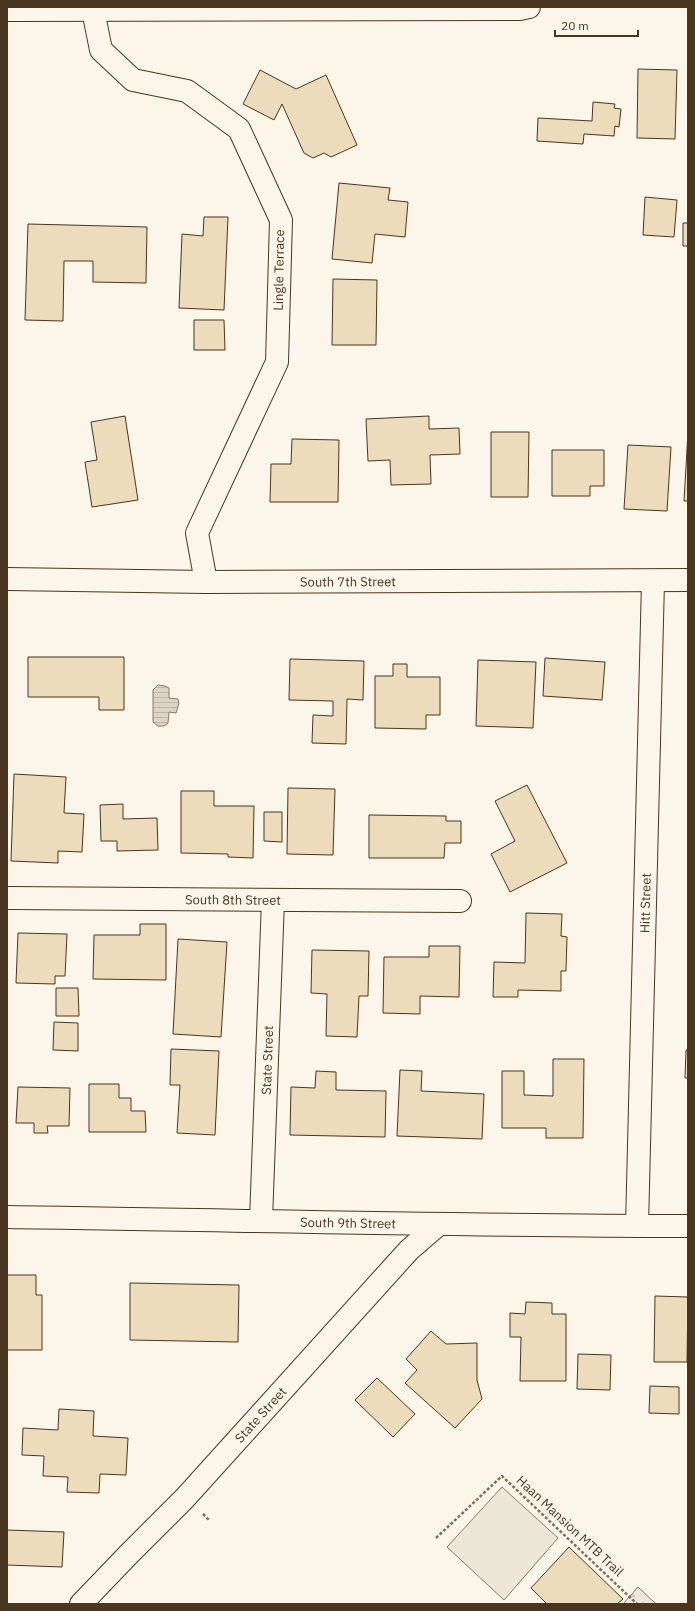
<svg xmlns="http://www.w3.org/2000/svg" width="695" height="1611" viewBox="0 0 695 1611" font-family="'IBM Plex Sans',sans-serif">
	<style>
		.forest { fill: url(#forest-firs); stroke: #887966 }
		.parking { fill: #ede7d9; stroke: #887966 }
		.water { fill: url(#water-rules); stroke: #887966 }
		.building { fill: #ecdcbc; stroke: #4a3520 }
		.lines { fill: none; stroke-linecap: round; stroke-linejoin: round }
		.minor-casing { stroke: #4a3520; stroke-width: 24 }
		.tertiary-casing { stroke: #4a3520; stroke-width: 24 }
		.path { stroke: #7f6f5c; stroke-width: 2.5; stroke-dasharray: 3 2; stroke-linecap: butt }
		.minor { stroke: #fbf6e9; stroke-width: 22 }
		.tertiary { stroke: #fbf6e9; stroke-width: 22 }
		.labels { text-anchor: middle; dominant-baseline: central; stroke-width: 3; stroke-linejoin: round; paint-order: stroke }
		.street-label { font-size: 13px; fill: #4a3520; stroke: #fbf6e9 }
	</style>
	<defs>
		<pattern id="forest-firs" width="22" height="20" patternUnits="userSpaceOnUse"><rect width="22" height="20" fill="#ede6d9"/><path d="M5 1l3.5 6h-7zM16 11l3.5 6h-7z" fill="#cdc6ba"/></pattern>
		<pattern id="water-rules" width="6" height="5" patternUnits="userSpaceOnUse"><rect width="6" height="5" fill="#dcd4c6"/><path d="M0 2.5h6" fill="none" stroke="#beb7aa"/></pattern>
	</defs>
	<rect width="100%" height="100%" fill="#fbf6e9"/>
	<path class="forest" d="M 638,1587 L 656,1604 L 623,1604 Z"/>
	<path class="parking" d="M 502,1487 L 558,1538 L 504,1600 L 447,1547 Z"/>
	<path class="water" d="M 158,685 L 165,686 L 169,688 L 169,698 L 178,699 L 179,703 L 176,713 L 169,712 L 168,723 L 164,726 L 158,726 L 153,722 L 153,690 Z"/>
	<path class="building" d="M 638,69 L 677,70 L 675,139 L 637,138 Z
		M 260,70 L 296,89 L 326,75 L 357,145 L 331,157 L 324,153 L 313,158 L 304,153 L 282,104 L 274,120 L 243,104 Z
		M 593,102 L 615,104 L 614,108 L 621,109 L 619,127 L 615,126 L 614,136 L 584,134 L 583,144 L 537,141 L 538,118 L 592,121 Z
		M 339,183 L 390,188 L 388,200 L 408,202 L 405,237 L 375,234 L 372,263 L 332,259 Z
		M 645,197 L 677,200 L 674,237 L 643,235 Z
		M 204,217 L 228,217 L 224,310 L 179,308 L 182,234 L 203,236 Z
		M 683,223 L 688,223 L 688,246 L 683,246 Z
		M 28,224 L 147,227 L 146,283 L 93,282 L 93,261 L 64,261 L 63,321 L 25,320 Z
		M 333,279 L 377,280 L 376,345 L 332,345 Z
		M 194,320 L 224,320 L 225,350 L 194,350 Z
		M 125,416 L 138,500 L 92,507 L 85,462 L 97,460 L 91,422 Z
		M 429,416 L 429,429 L 459,428 L 460,454 L 430,455 L 431,484 L 391,485 L 390,460 L 368,461 L 366,419 Z
		M 491,432 L 529,432 L 528,497 L 491,497 Z
		M 688,432 L 688,501 L 684,501 Z
		M 292,439 L 339,440 L 338,502 L 270,502 L 271,464 L 291,464 Z
		M 628,445 L 671,447 L 667,511 L 624,509 Z
		M 552,450 L 604,450 L 604,486 L 590,486 L 590,496 L 552,496 Z
		M 28,657 L 124,657 L 124,710 L 99,710 L 99,697 L 28,697 Z
		M 545,658 L 605,662 L 602,700 L 543,696 Z
		M 290,659 L 364,661 L 363,700 L 347,699 L 346,744 L 312,743 L 313,715 L 333,716 L 333,701 L 289,700 Z
		M 478,660 L 536,662 L 533,728 L 476,726 Z
		M 393,664 L 407,664 L 407,677 L 440,677 L 440,715 L 426,715 L 426,729 L 375,728 L 375,676 L 393,676 Z
		M 14,774 L 66,777 L 64,813 L 84,814 L 82,852 L 58,851 L 58,863 L 11,861 Z
		M 527,785 L 567,863 L 510,892 L 491,854 L 515,841 L 495,801 Z
		M 288,788 L 335,789 L 333,855 L 287,854 Z
		M 181,791 L 214,791 L 214,806 L 254,806 L 253,858 L 228,857 L 228,854 L 181,853 Z
		M 123,804 L 123,819 L 157,818 L 158,850 L 117,851 L 117,841 L 101,841 L 100,805 Z
		M 264,812 L 282,812 L 282,842 L 264,841 Z
		M 369,815 L 446,816 L 446,821 L 461,821 L 461,843 L 445,843 L 444,858 L 369,858 Z
		M 526,913 L 562,914 L 561,936 L 567,937 L 566,971 L 561,971 L 561,991 L 518,990 L 518,997 L 493,997 L 494,962 L 525,963 Z
		M 140,924 L 166,924 L 166,980 L 93,979 L 94,935 L 140,935 Z
		M 18,933 L 67,934 L 65,976 L 55,976 L 55,984 L 16,983 Z
		M 178,939 L 227,942 L 221,1037 L 173,1034 Z
		M 429,946 L 460,946 L 459,997 L 420,996 L 420,1014 L 383,1013 L 384,957 L 429,957 Z
		M 312,950 L 369,951 L 368,996 L 359,996 L 357,1037 L 326,1036 L 327,994 L 311,993 Z
		M 56,988 L 78,988 L 79,1016 L 56,1016 Z
		M 54,1022 L 78,1023 L 78,1051 L 53,1050 Z
		M 171,1049 L 219,1051 L 215,1135 L 177,1133 L 180,1085 L 170,1085 Z
		M 686,1050 L 688,1050 L 688,1078 L 685,1078 Z
		M 553,1059 L 584,1059 L 583,1138 L 546,1138 L 546,1128 L 502,1128 L 502,1071 L 524,1071 L 524,1095 L 553,1096 Z
		M 400,1070 L 422,1071 L 421,1091 L 484,1094 L 482,1139 L 397,1136 Z
		M 316,1071 L 336,1072 L 336,1090 L 386,1091 L 385,1137 L 290,1135 L 291,1087 L 315,1088 Z
		M 89,1084 L 119,1084 L 119,1098 L 131,1098 L 131,1111 L 145,1111 L 146,1132 L 89,1132 Z
		M 18,1087 L 70,1088 L 69,1126 L 47,1126 L 48,1133 L 34,1133 L 34,1123 L 16,1123 Z
		M 7,1275 L 36,1275 L 36,1295 L 42,1295 L 42,1350 L 7,1350 Z
		M 130,1283 L 239,1285 L 238,1342 L 130,1340 Z
		M 655,1296 L 688,1297 L 687,1362 L 654,1362 Z
		M 526,1302 L 552,1303 L 552,1314 L 566,1314 L 566,1381 L 520,1381 L 521,1337 L 510,1337 L 510,1313 L 525,1314 Z
		M 431,1331 L 446,1344 L 477,1343 L 477,1380 L 482,1399 L 455,1428 L 405,1383 L 417,1370 L 406,1359 Z
		M 578,1354 L 611,1355 L 610,1390 L 577,1389 Z
		M 377,1378 L 415,1414 L 393,1437 L 355,1400 Z
		M 650,1386 L 679,1387 L 679,1414 L 649,1413 Z
		M 59,1409 L 94,1411 L 93,1436 L 128,1438 L 126,1475 L 100,1474 L 99,1493 L 67,1492 L 68,1477 L 43,1476 L 44,1456 L 22,1455 L 23,1428 L 58,1430 Z
		M 7,1530 L 64,1532 L 62,1567 L 7,1565 Z
		M 569,1547 L 623,1599 L 617,1604 L 547,1604 L 531,1588 Z"/>
	<g class="lines">
		<defs>
			<g id="minor">
				<path d="M 7,10 L 520,9 L 529,7"/>
				<path d="M 93,10 L 101,50 L 133,80 L 187,91 L 239,129 L 281,220 L 277,362 L 197,533 L 206,582"/>
				<path id="s1" d="M 7,579 L 206,582 L 688,580"/>
				<path id="s2" d="M 7,898 L 460,901"/>
				<path id="s3" d="M 261,1220 L 273,900"/>
				<path id="s4" d="M 637,1226 L 653,581"/>
				<path id="s5" d="M 81,1604 L 128,1555 L 185,1498 L 409,1250 L 438,1225"/>
			</g>
			<g id="tertiary">
				<path id="s6" d="M 7,1217 C 234,1220 461,1226 688,1226"/>
			</g>
		</defs>
		<use href="#minor" class="minor-casing"/>
		<use href="#tertiary" class="tertiary-casing"/>
		<path class="path" d="M 203,1514 L 210,1521
			M 436,1538 L 502,1476 L 637,1604"/>
		<use href="#minor" class="minor"/>
		<use href="#tertiary" class="tertiary"/>
	</g>
	<g class="labels">
		<g class="street-label">
			<text transform="translate(279 270) rotate(-89)">Lingle Terrace</text>
			<text stroke="none"><textPath href="#s1" startOffset="341">South 7th Street</textPath></text>
			<text stroke="none"><textPath href="#s2" startOffset="226">South 8th Street</textPath></text>
			<text stroke="none"><textPath href="#s4" startOffset="323">Hitt Street</textPath></text>
			<text stroke="none"><textPath href="#s3" startOffset="160">State Street</textPath></text>
			<text stroke="none"><textPath href="#s6" startOffset="341">South 9th Street</textPath></text>
			<text stroke="none"><textPath href="#s5" startOffset="261">State Street</textPath></text>
			<text transform="translate(570 1526) rotate(43)">Haan Mansion MTB Trail</text>
		</g>
	</g>
	<rect width="695" height="1611" fill="none" stroke="#4a3520" stroke-width="16"/>
	<path d="M555 30v6h83v-6" fill="none" stroke="#4a3520" stroke-width="2"/>
	<text x="561" y="30" font-size="12" fill="#4a3520" stroke="#fbf6e9" stroke-width="3" paint-order="stroke">20 m</text>
</svg>
